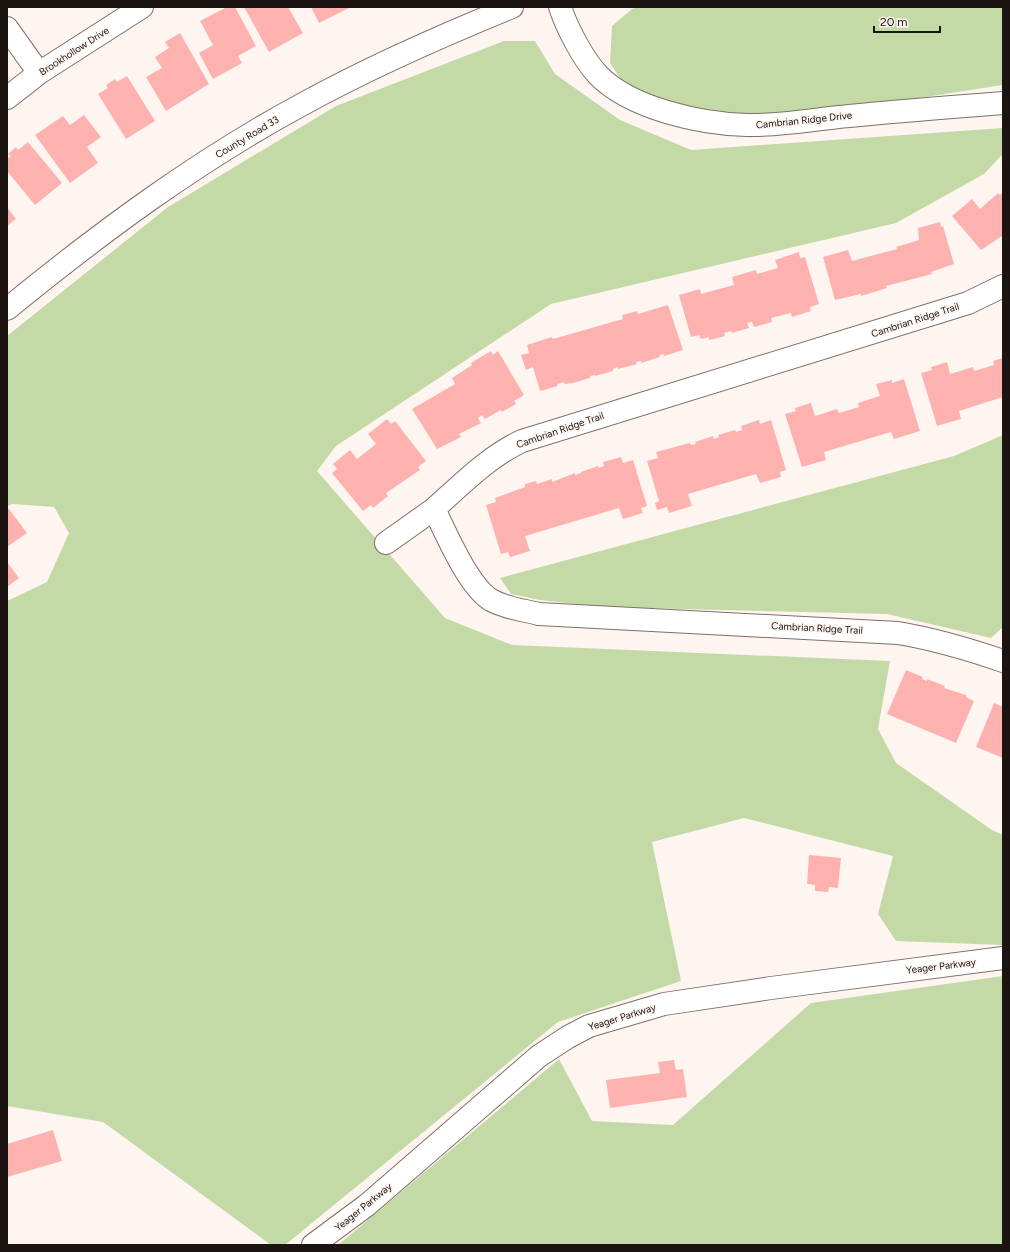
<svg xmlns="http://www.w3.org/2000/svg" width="1010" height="1252" viewBox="0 0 1010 1252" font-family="Figtree,sans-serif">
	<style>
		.green { fill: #c3daa7 }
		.building { fill: #feb2af }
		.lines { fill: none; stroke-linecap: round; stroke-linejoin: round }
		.minor-casing { stroke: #826e65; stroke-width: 24 }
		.tertiary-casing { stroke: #826e65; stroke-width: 24 }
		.minor { stroke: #fff; stroke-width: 22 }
		.tertiary { stroke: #fff; stroke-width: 22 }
		.labels { text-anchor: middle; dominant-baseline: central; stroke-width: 3; stroke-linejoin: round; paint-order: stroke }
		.street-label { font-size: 10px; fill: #1c1411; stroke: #fef5f1 }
	</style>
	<rect width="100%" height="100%" fill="#fef5f1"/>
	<path class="green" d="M 638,7 L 1003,7 L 1003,85 L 783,119 L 691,107 L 647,95 L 620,78 L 610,63 L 612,26 L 632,9 Z
		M 504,41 L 535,41 L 555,74 L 620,120 L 691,150 L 1003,128 L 1003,154 L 984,174 L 896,223 L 551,304 L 336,446 L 317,471 L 445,618 L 512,645 L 890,661 L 878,729 L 896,763 L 992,830 L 1003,835 L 1003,945 L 896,941 L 878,914 L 893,856 L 744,818 L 652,842 L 681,981 L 558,1022 L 285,1245 L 271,1245 L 103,1122 L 7,1106 L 7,601 L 47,582 L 69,533 L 54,507 L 13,504 L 7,506 L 7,336 L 168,207 L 336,106 Z
		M 1003,435 L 1003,627 L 991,638 L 887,614 L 601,607 L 540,600 L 511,594 L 500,578 L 954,456 Z
		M 1003,976 L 1003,1245 L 338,1245 L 559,1059 L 592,1121 L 673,1125 L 811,1003 Z"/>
	<path class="building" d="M 227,7 L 235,7 L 256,46 L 238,56 L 242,63 L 213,79 L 199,53 L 213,45 L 200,21 Z
		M 244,7 L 288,7 L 303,33 L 269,52 Z
		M 311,7 L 351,7 L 319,23 Z
		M 180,33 L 209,84 L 166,111 L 146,77 L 162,68 L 155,57 L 169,48 L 165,42 Z
		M 127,76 L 155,121 L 126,139 L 98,94 L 108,88 L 106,85 L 115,79 L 117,82 Z
		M 84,115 L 101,137 L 87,147 L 98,163 L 70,183 L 35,135 L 63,116 L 70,125 Z
		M 28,142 L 62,183 L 35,205 L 7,171 L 7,159 L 11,156 L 8,154 L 16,147 L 18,150 Z
		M 1003,192 L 1003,237 L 1002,236 L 981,250 L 952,216 L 972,199 L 980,209 L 998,193 L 1000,195 Z
		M 7,207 L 16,219 L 7,226 Z
		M 940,222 L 941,227 L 943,226 L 954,264 L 931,272 L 932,274 L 886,286 L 887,288 L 861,296 L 861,294 L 835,300 L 823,257 L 848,250 L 852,261 L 897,249 L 896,247 L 919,240 L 918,228 Z
		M 799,252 L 800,258 L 805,257 L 819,304 L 810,307 L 811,311 L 792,317 L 791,313 L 771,318 L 772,322 L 754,327 L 752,322 L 747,323 L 749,328 L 732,333 L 731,331 L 724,333 L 725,336 L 709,340 L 709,337 L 701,339 L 699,335 L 691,337 L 679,295 L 700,289 L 701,294 L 734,285 L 732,277 L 756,270 L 757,274 L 778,268 L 775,260 Z
		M 668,305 L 683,350 L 664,356 L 664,354 L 659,355 L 660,357 L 641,363 L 641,361 L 636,362 L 637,364 L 618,369 L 618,367 L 613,369 L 613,371 L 595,376 L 595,375 L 590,376 L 590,378 L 573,383 L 564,384 L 564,382 L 557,384 L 558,386 L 540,391 L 533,367 L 526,370 L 521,355 L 529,353 L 527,345 L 552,337 L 553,339 L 623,319 L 622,315 L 637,311 L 638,314 Z
		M 491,351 L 493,355 L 498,351 L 524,395 L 514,401 L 516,404 L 502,412 L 501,410 L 485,419 L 482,415 L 478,418 L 481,423 L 459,434 L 461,437 L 437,449 L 412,409 L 455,384 L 452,378 L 472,365 L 471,363 Z
		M 1003,358 L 1003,397 L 959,411 L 961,419 L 937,426 L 921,373 L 932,370 L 931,367 L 947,362 L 950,374 L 973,367 L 974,371 L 994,365 L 993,361 Z
		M 904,379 L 920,431 L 894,439 L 891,432 L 824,452 L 826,460 L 802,467 L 785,414 L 796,411 L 795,408 L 811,403 L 815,416 L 837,409 L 839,413 L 859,407 L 858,403 L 880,396 L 876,384 L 892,380 L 892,383 Z
		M 387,419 L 391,424 L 395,421 L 426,461 L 418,467 L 420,470 L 386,493 L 388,496 L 373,508 L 371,505 L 363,511 L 332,473 L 337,469 L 333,464 L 350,450 L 357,459 L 376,444 L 368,434 Z
		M 759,420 L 760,424 L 771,420 L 786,470 L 780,472 L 781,477 L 760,483 L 756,474 L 688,494 L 692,506 L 669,513 L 667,507 L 657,510 L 655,503 L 659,501 L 647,461 L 658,458 L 656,452 L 690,443 L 691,445 L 696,444 L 695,442 L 713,436 L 714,439 L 719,437 L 718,435 L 735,430 L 736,432 L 742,430 L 741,426 Z
		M 621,457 L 623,463 L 633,460 L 647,506 L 641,508 L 643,513 L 623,519 L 619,508 L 525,536 L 530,551 L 510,557 L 508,552 L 501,554 L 486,505 L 496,502 L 495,498 L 525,487 L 525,484 L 536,481 L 537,484 L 552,479 L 552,482 L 575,473 L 575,475 L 581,473 L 581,472 L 598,466 L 598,468 L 604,466 L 603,462 Z
		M 9,509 L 27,533 L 7,547 L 7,510 Z
		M 7,562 L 19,578 L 7,587 Z
		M 906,670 L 923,677 L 922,679 L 927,681 L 927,679 L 945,686 L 944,688 L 966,695 L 966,697 L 974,701 L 956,743 L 887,714 Z
		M 994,703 L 1003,707 L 1003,758 L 976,747 Z
		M 809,855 L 841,858 L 838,888 L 829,887 L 828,892 L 815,891 L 815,885 L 807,884 Z
		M 674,1060 L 676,1070 L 683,1069 L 687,1097 L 610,1108 L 606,1080 L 660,1073 L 658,1062 Z
		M 53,1130 L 62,1161 L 7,1177 L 7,1144 Z"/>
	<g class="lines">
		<defs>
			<path id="minor" d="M 560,7 C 567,28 583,59 598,75 C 631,109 702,124 747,125 C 781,126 815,119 849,116 C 901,111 952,107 1003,103
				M 7,28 L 39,73
				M 7,98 L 39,73 L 142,7
				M 1003,286 L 968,303 L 522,441 C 488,457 462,484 434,509 C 446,533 468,586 491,600 C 505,608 523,610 539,614 L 898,633 C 934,639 968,649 1003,661
				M 386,543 L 434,509
				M 313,1245 L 367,1205 L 539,1056 L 568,1037 L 589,1026 L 664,1004 L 771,988 L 1003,958"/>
			<path id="tertiary" d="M 7,309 C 100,233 197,161 303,104 C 370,67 441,36 512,7"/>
		</defs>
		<use href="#minor" class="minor-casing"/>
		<use href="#tertiary" class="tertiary-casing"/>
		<use href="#minor" class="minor"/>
		<use href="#tertiary" class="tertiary"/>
	</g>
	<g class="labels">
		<g class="street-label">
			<text transform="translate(74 51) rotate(-33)">Brookhollow Drive</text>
			<text transform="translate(804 120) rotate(-6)">Cambrian Ridge Drive</text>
			<text transform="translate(247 137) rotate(-31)">County Road 33</text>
			<text transform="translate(915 320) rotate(-18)">Cambrian Ridge Trail</text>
			<text transform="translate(560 430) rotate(-19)">Cambrian Ridge Trail</text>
			<text transform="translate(817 628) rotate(3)">Cambrian Ridge Trail</text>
			<text transform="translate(941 966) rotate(-7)">Yeager Parkway</text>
			<text transform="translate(622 1017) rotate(-17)">Yeager Parkway</text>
			<text transform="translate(363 1207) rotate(-39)">Yeager Parkway</text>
		</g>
	</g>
	<rect width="1010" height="1252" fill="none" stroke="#1c1411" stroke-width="16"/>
	<path d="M874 26v6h66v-6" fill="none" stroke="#1c1411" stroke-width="2"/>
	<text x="880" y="26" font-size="12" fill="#1c1411" stroke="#fef5f1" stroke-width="3" paint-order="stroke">20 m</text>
</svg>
